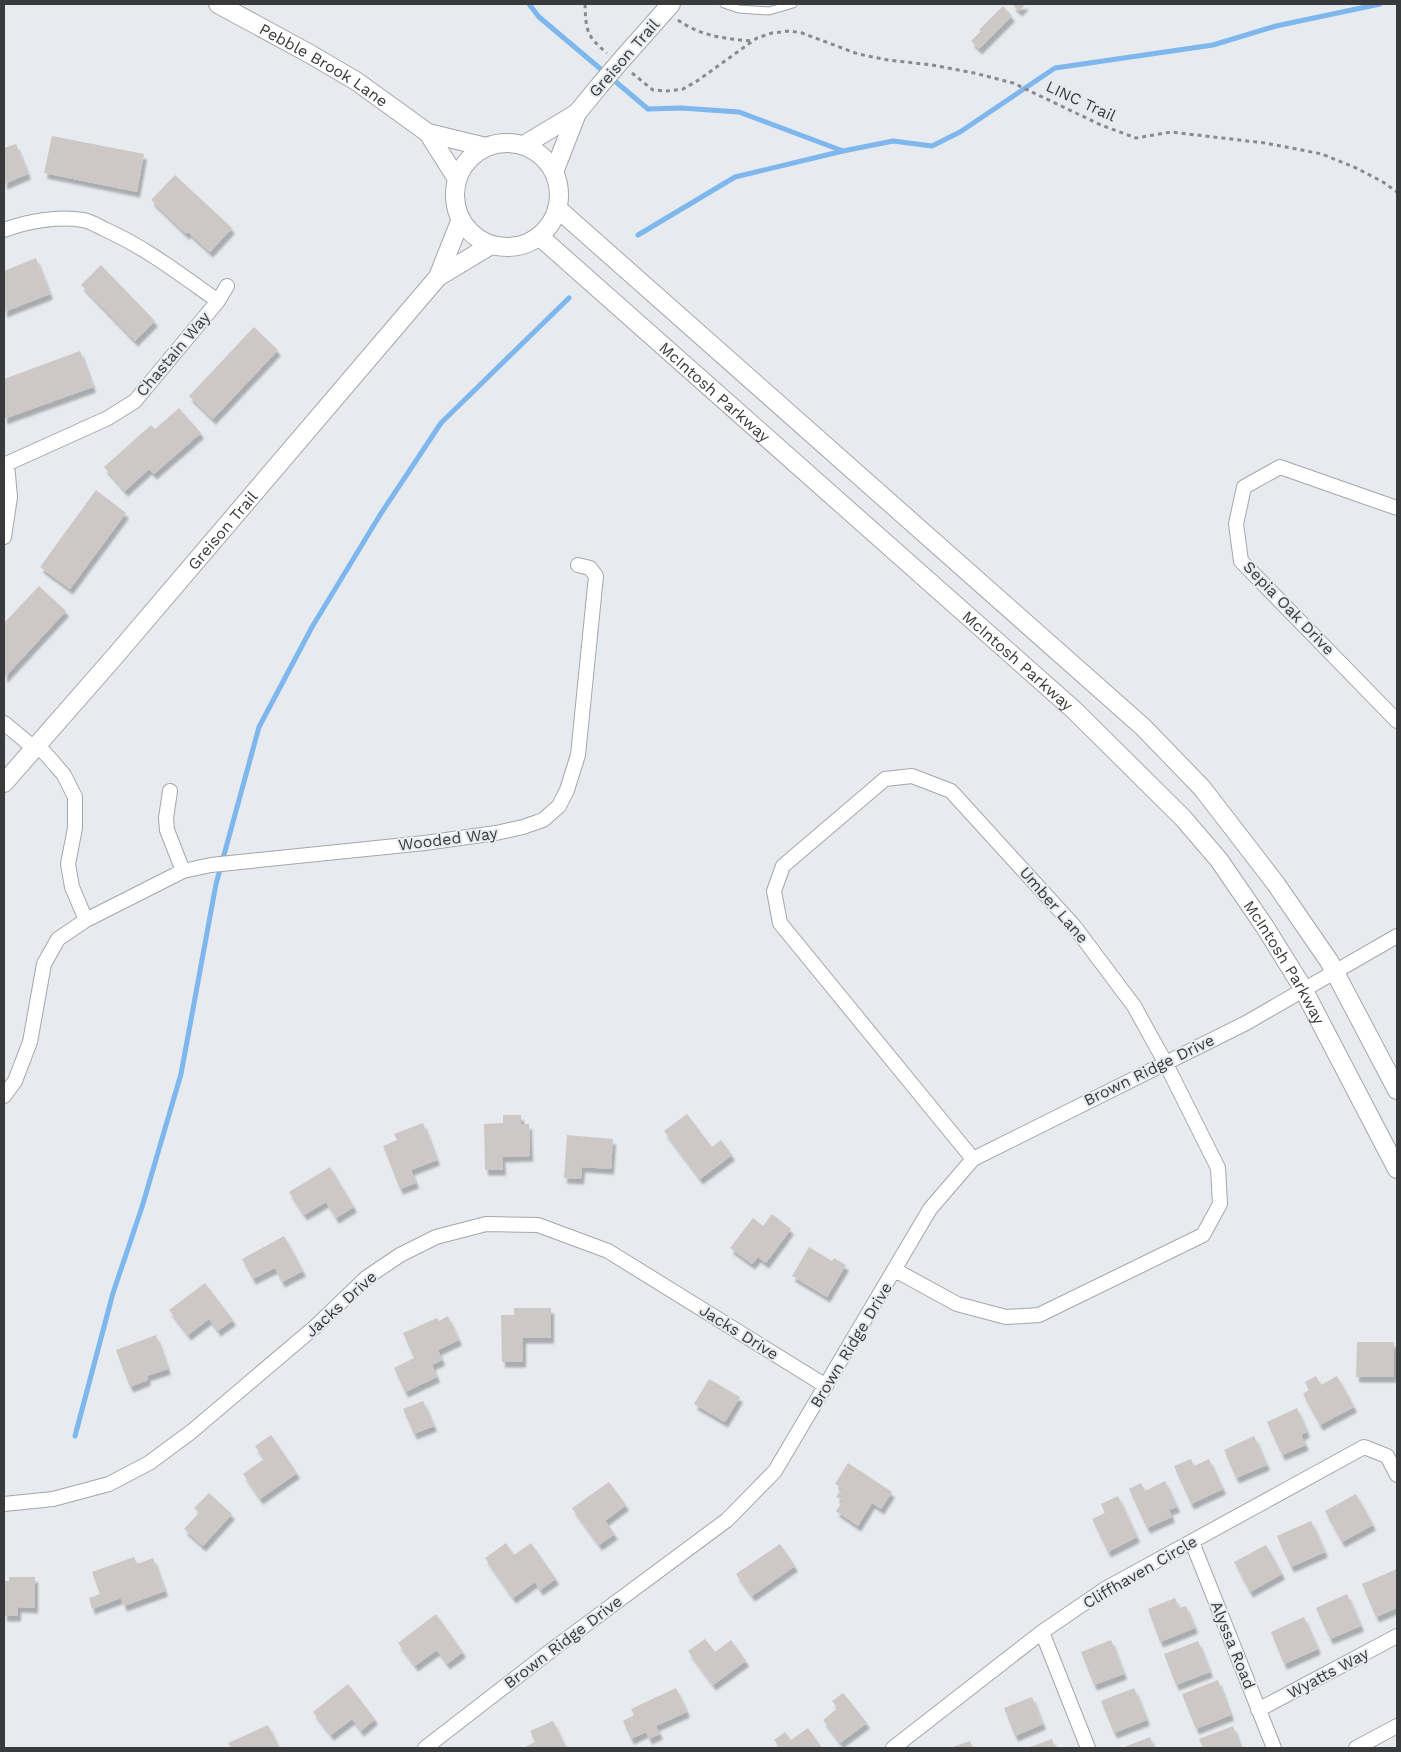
<svg xmlns="http://www.w3.org/2000/svg" width="1401" height="1752" viewBox="0 0 1401 1752" font-family="'Work Sans',sans-serif">
	<style>
		.lines { fill: none; stroke-linecap: round; stroke-linejoin: round }
		.stream { stroke: #7db7ed; stroke-width: 5 }
		.building { fill: #cdc8c5; filter: url(#shadow) }
		.service-casing { stroke: #a4a7aa; stroke-width: 9 }
		.minor-casing { stroke: #a4a7aa; stroke-width: 16 }
		.tertiary-casing { stroke: #a4a7aa; stroke-width: 20 }
		.path { stroke: #898b8d; stroke-width: 3; stroke-dasharray: 4 4; stroke-linecap: butt }
		.service { stroke: #fff; stroke-width: 7 }
		.minor { stroke: #fff; stroke-width: 14 }
		.tertiary { stroke: #fff; stroke-width: 18 }
		.tertiary-bridge-casing { stroke: #a4a7aa; stroke-width: 20; stroke-linecap: butt }
		.tertiary-bridge { stroke: #fff; stroke-width: 18 }
		.labels { text-anchor: middle; dominant-baseline: central; stroke-width: 4; stroke-linejoin: round; paint-order: stroke }
		.street-label { font-size: 16px; fill: #393a3c; stroke: #e7eaee }
	</style>
	<defs>
		<filter id="shadow"><feDropShadow dx="3" dy="5.5" stdDeviation="1" flood-color="#0004"/></filter>
	</defs>
	<rect width="100%" height="100%" fill="#e7eaee"/>
	<g class="lines">
		<path class="stream" d="M 529,4 L 539,17 L 648,109 L 681,108 L 739,112 L 843,151
			M 638,235 L 735,177 L 843,151 L 893,141 L 932,146 L 960,132 L 1055,68 L 1213,45 L 1276,26 L 1380,4
			M 75,1436 L 113,1293 L 142,1207 L 181,1074 L 216,884 L 259,727 L 312,627 L 380,515 L 441,423 L 569,298"/>
	</g>
	<path class="building" d="M 1012,4 L 1026,4 L 1019,11 Z
		M 1003,6 L 1012,16 L 979,49 L 971,41 L 981,31 L 979,30 Z
		M 52,136 L 144,154 L 137,192 L 44,173 Z
		M 16,144 L 28,174 L 4,184 L 4,148 Z
		M 175,175 L 232,228 L 210,252 L 188,232 L 186,234 L 151,200 Z
		M 36,258 L 50,294 L 4,312 L 4,271 Z
		M 101,265 L 155,321 L 135,341 L 81,285 Z
		M 254,327 L 278,350 L 213,419 L 189,396 Z
		M 80,351 L 93,387 L 4,419 L 4,379 Z
		M 179,408 L 201,433 L 154,474 L 149,469 L 125,491 L 104,467 L 151,425 L 155,429 Z
		M 96,490 L 126,513 L 70,589 L 40,567 Z
		M 39,586 L 66,611 L 4,678 L 4,623 Z
		M 687,1114 L 712,1147 L 721,1140 L 732,1155 L 700,1179 L 664,1131 Z
		M 503,1115 L 521,1115 L 521,1124 L 529,1124 L 530,1156 L 502,1157 L 503,1170 L 485,1170 L 484,1124 L 503,1123 Z
		M 423,1123 L 437,1160 L 411,1170 L 416,1183 L 400,1189 L 383,1146 L 397,1140 L 394,1134 Z
		M 567,1135 L 613,1139 L 611,1169 L 582,1167 L 581,1179 L 564,1178 Z
		M 330,1167 L 354,1207 L 336,1218 L 326,1202 L 304,1215 L 289,1192 Z
		M 772,1214 L 791,1229 L 766,1263 L 758,1257 L 752,1264 L 730,1248 L 753,1218 L 763,1226 Z
		M 284,1236 L 303,1271 L 282,1282 L 275,1268 L 253,1279 L 242,1259 Z
		M 809,1247 L 832,1261 L 834,1258 L 846,1265 L 827,1297 L 792,1276 Z
		M 205,1283 L 233,1320 L 218,1331 L 209,1319 L 188,1335 L 169,1310 Z
		M 514,1308 L 551,1308 L 551,1338 L 523,1338 L 523,1362 L 502,1362 L 501,1315 L 514,1315 Z
		M 448,1316 L 459,1340 L 438,1350 L 442,1360 L 432,1365 L 437,1377 L 405,1392 L 394,1368 L 414,1358 L 403,1333 L 437,1318 L 439,1321 Z
		M 156,1335 L 168,1369 L 147,1376 L 148,1380 L 130,1387 L 116,1350 Z
		M 1357,1342 L 1394,1342 L 1394,1377 L 1356,1377 Z
		M 1316,1376 L 1321,1385 L 1337,1376 L 1354,1407 L 1320,1425 L 1303,1394 L 1309,1390 L 1305,1382 Z
		M 709,1379 L 740,1397 L 725,1422 L 694,1404 Z
		M 423,1401 L 434,1426 L 414,1434 L 403,1409 Z
		M 1297,1408 L 1307,1432 L 1301,1435 L 1306,1445 L 1282,1455 L 1267,1422 Z
		M 271,1435 L 297,1473 L 260,1499 L 243,1474 L 264,1459 L 255,1446 Z
		M 1254,1436 L 1267,1465 L 1236,1478 L 1224,1450 Z
		M 1191,1459 L 1194,1466 L 1209,1459 L 1223,1489 L 1191,1504 L 1174,1466 Z
		M 848,1463 L 892,1492 L 881,1509 L 872,1503 L 858,1526 L 836,1511 L 843,1501 L 836,1497 L 842,1488 L 835,1484 Z
		M 1165,1481 L 1177,1507 L 1169,1510 L 1172,1517 L 1147,1528 L 1129,1489 L 1141,1483 L 1145,1491 Z
		M 609,1482 L 626,1505 L 605,1521 L 615,1534 L 599,1545 L 572,1508 Z
		M 209,1493 L 232,1514 L 203,1546 L 184,1529 L 199,1513 L 194,1508 Z
		M 1356,1494 L 1373,1525 L 1342,1542 L 1325,1511 Z
		M 1118,1496 L 1137,1537 L 1108,1552 L 1092,1519 L 1105,1513 L 1101,1504 Z
		M 1311,1521 L 1325,1552 L 1291,1567 L 1277,1536 Z
		M 506,1543 L 514,1555 L 531,1543 L 556,1579 L 540,1590 L 535,1582 L 513,1598 L 485,1558 Z
		M 780,1544 L 795,1566 L 752,1596 L 736,1574 Z
		M 1266,1545 L 1282,1574 L 1250,1592 L 1234,1562 Z
		M 134,1557 L 137,1564 L 153,1558 L 165,1591 L 124,1606 L 121,1598 L 92,1609 L 89,1598 L 100,1594 L 92,1572 Z
		M 1397,1569 L 1397,1608 L 1376,1617 L 1362,1584 Z
		M 9,1577 L 35,1577 L 35,1608 L 18,1607 L 18,1616 L 4,1616 L 4,1581 L 9,1581 Z
		M 1347,1594 L 1361,1626 L 1330,1639 L 1316,1608 Z
		M 1175,1598 L 1179,1608 L 1186,1606 L 1195,1628 L 1160,1642 L 1148,1609 Z
		M 436,1614 L 463,1652 L 447,1664 L 437,1650 L 415,1666 L 398,1643 Z
		M 1304,1617 L 1318,1649 L 1284,1664 L 1271,1632 Z
		M 705,1639 L 715,1652 L 731,1640 L 746,1661 L 713,1685 L 688,1651 Z
		M 1111,1640 L 1124,1674 L 1094,1685 L 1081,1652 Z
		M 1198,1641 L 1210,1672 L 1176,1685 L 1164,1654 Z
		M 1218,1680 L 1231,1715 L 1196,1729 L 1182,1694 Z
		M 348,1684 L 375,1719 L 361,1731 L 352,1719 L 331,1735 L 313,1712 Z
		M 676,1688 L 687,1712 L 656,1726 L 660,1734 L 649,1739 L 646,1732 L 631,1739 L 623,1721 L 634,1715 L 631,1709 Z
		M 1134,1688 L 1147,1720 L 1114,1733 L 1101,1701 Z
		M 843,1693 L 867,1723 L 840,1743 L 823,1720 L 838,1708 L 832,1701 Z
		M 1032,1697 L 1043,1724 L 1015,1736 L 1004,1708 Z
		M 553,1721 L 566,1748 L 526,1748 L 525,1747 L 535,1742 L 530,1731 Z
		M 268,1725 L 279,1748 L 231,1748 L 228,1743 Z
		M 1233,1726 L 1241,1748 L 1203,1748 L 1199,1739 Z
		M 808,1728 L 822,1748 L 780,1748 L 774,1740 L 785,1732 L 791,1740 Z
		M 1150,1737 L 1154,1748 L 1122,1748 Z
		M 1052,1739 L 1055,1748 L 1027,1748 Z
		M 970,1741 L 973,1748 L 950,1748 Z"/>
	<g class="lines">
		<defs>
			<path id="service" d="M 724,4 L 739,9 L 769,11 L 793,4"/>
			<path id="minor" d="M 4,230 C 28,221 58,216 83,220 C 90,221 98,226 104,229 C 145,247 181,275 218,301
				M 4,465 L 108,418 L 135,401 L 218,301 L 227,286
				M 1397,508 L 1280,467 L 1244,487 L 1236,524 L 1241,561 L 1397,721
				M 4,537 L 10,497 L 7,464
				M 4,723 L 34,748 L 44,752 L 52,761 L 64,775 L 75,797 L 75,828 L 68,864 L 72,887 L 86,920 L 183,871 L 211,865 L 425,843 L 496,833 L 523,827 L 543,820 L 559,806 L 567,790 L 578,755 L 596,576 L 590,568 L 578,565
				M 170,791 L 166,818 L 167,830 L 183,871
				M 4,1096 L 15,1081 L 30,1042 L 44,964 L 58,939 L 86,920
				M 895,1270 L 957,1304 L 1006,1317 L 1039,1315 L 1203,1235 L 1220,1204 L 1218,1168 L 1165,1062 L 1134,1006 L 1074,926 L 951,791 L 912,776 L 885,779 L 783,866 L 774,891 L 780,923 L 973,1159
				M 4,1504 L 53,1499 L 109,1484 L 149,1463 L 191,1432 L 316,1326 L 366,1278 L 400,1255 L 436,1237 L 486,1224 L 538,1225 L 608,1251 L 826,1386
				M 1192,1542 L 1274,1748
				M 1042,1632 L 1088,1748
				M 1258,1710 L 1397,1636
				M 425,1748 L 553,1649 L 727,1520 L 775,1471 L 930,1209 L 973,1159 L 1246,1023 L 1397,936
				M 893,1748 L 1042,1632 L 1105,1589 L 1364,1447 L 1387,1456 L 1397,1475
				M 1356,1748 L 1397,1726"/>
			<g id="tertiary">
				<path id="s1" d="M 218,4 L 310,54 L 356,81 L 428,133 L 457,179"/>
				<path d="M 624,57 L 671,4"/>
				<path d="M 428,133 L 486,147"/>
				<circle cx="507" cy="195" r="52"/>
				<path d="M 524,145 L 577,113"/>
				<path d="M 554,172 L 577,113 L 600,85"/>
				<path d="M 557,208 L 1143,727 L 1202,788 L 1276,884 L 1329,961 L 1397,1090"/>
				<path id="s2" d="M 539,236 L 1074,710 L 1183,818 L 1219,860 L 1265,927 L 1301,985 L 1397,1169"/>
				<path d="M 438,277 L 461,219"/>
				<path id="s3" d="M 4,783 L 116,655 L 438,277 L 491,245"/>
			</g>
		</defs>
		<use href="#service" class="service-casing"/>
		<use href="#minor" class="minor-casing"/>
		<use href="#tertiary" class="tertiary-casing"/>
		<path class="path" d="M 585,4 C 586,30 586,36 607,53
			M 678,20 C 700,36 726,39 752,41
			M 632,73 L 653,90 L 667,91 L 683,89 L 697,81 L 757,38 L 772,33 L 790,31 L 802,33 L 858,54 L 888,60 L 932,65 L 974,73 L 1013,83 L 1101,125 L 1136,138 L 1171,132 L 1265,143 L 1322,154 L 1356,168 L 1383,182 L 1397,192"/>
		<use href="#service" class="service"/>
		<use href="#minor" class="minor"/>
		<use href="#tertiary" class="tertiary"/>
		<defs>
			<path id="tertiary-bridge" d="M 600,85 L 624,57"/>
		</defs>
		<use href="#tertiary-bridge" class="tertiary-bridge-casing"/>
		<use href="#tertiary-bridge" class="tertiary-bridge"/>
	</g>
	<g class="labels">
		<g class="street-label">
			<text transform="translate(624 58) rotate(-49)">Greison Trail</text>
			<text stroke="none"><textPath href="#s1" startOffset="122">Pebble Brook Lane</textPath></text>
			<text transform="translate(1081 101) rotate(25)">LINC Trail</text>
			<text transform="translate(173 354) rotate(-50)">Chastain Way</text>
			<text stroke="none"><textPath href="#s2" startOffset="235">McIntosh Parkway</textPath></text>
			<text stroke="none"><textPath href="#s3" startOffset="334">Greison Trail</textPath></text>
			<text transform="translate(1289 608) rotate(46)">Sepia Oak Drive</text>
			<text stroke="none"><textPath href="#s2" startOffset="640">McIntosh Parkway</textPath></text>
			<text transform="translate(448 839) rotate(-7)">Wooded Way</text>
			<text transform="translate(1054 905) rotate(49)">Umber Lane</text>
			<text stroke="none"><textPath href="#s2" startOffset="1045">McIntosh Parkway</textPath></text>
			<text transform="translate(1149 1070) rotate(-26)">Brown Ridge Drive</text>
			<text transform="translate(341 1304) rotate(-42)">Jacks Drive</text>
			<text transform="translate(739 1332) rotate(32)">Jacks Drive</text>
			<text transform="translate(851 1345) rotate(-59)">Brown Ridge Drive</text>
			<text transform="translate(1140 1572) rotate(-30)">Cliffhaven Circle</text>
			<text transform="translate(563 1642) rotate(-37)">Brown Ridge Drive</text>
			<text transform="translate(1233 1645) rotate(68)">Alyssa Road</text>
			<text transform="translate(1328 1673) rotate(-28)">Wyatts Way</text>
		</g>
	</g>
	<rect width="1401" height="1752" fill="none" stroke="#393a3c" stroke-width="10"/>
</svg>
